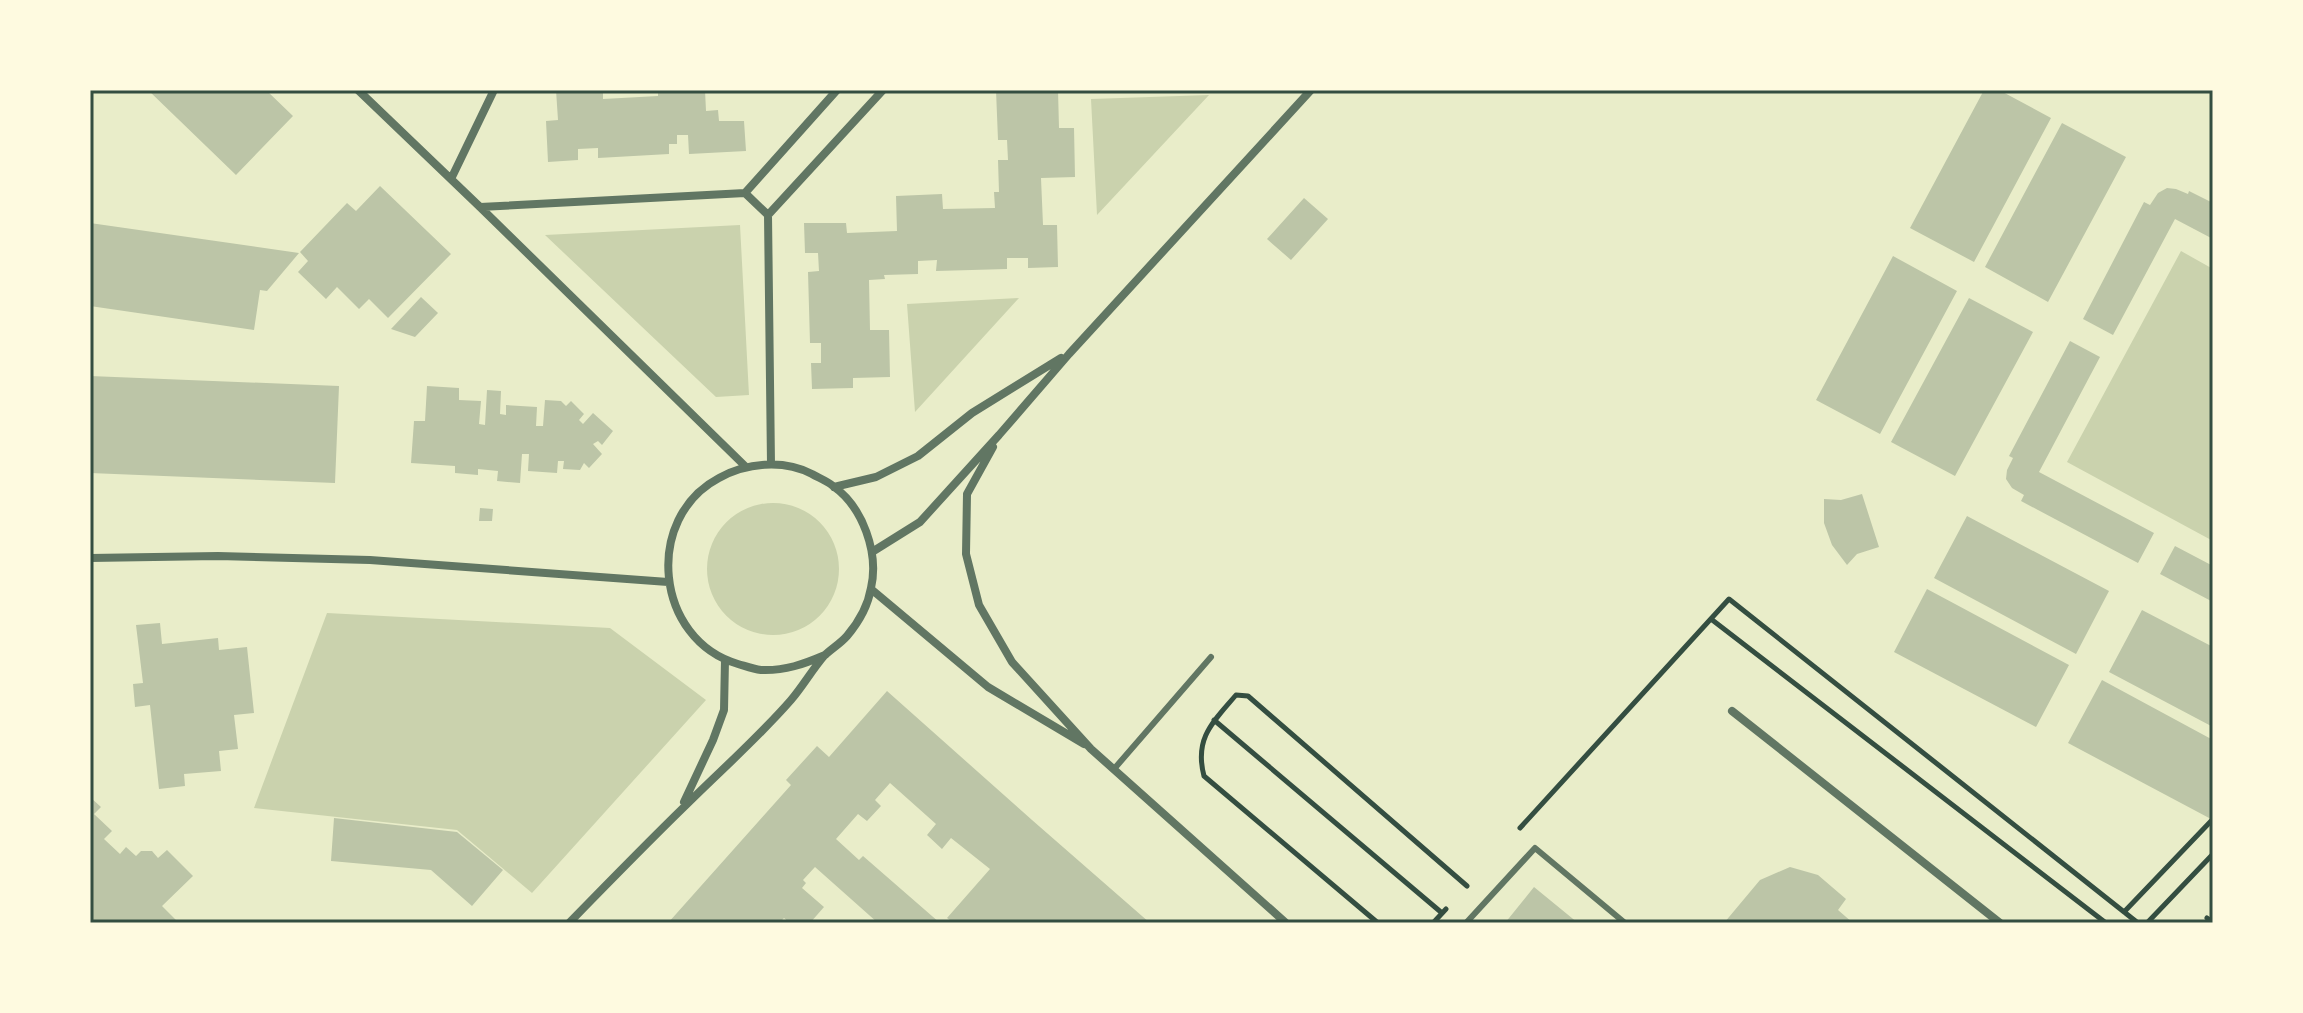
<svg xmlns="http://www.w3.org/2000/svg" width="2303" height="1013" viewBox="0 0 2303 1013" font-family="'Sofia Sans Condensed',sans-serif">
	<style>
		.green { fill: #cad2ad }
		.building { fill: #bcc5a7 }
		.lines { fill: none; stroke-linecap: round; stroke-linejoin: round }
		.path { stroke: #344e41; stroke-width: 5 }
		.service { stroke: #617663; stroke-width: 6 }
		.minor { stroke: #617663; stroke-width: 8 }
		.neatline { fill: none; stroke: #344e41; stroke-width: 3 }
	</style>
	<rect width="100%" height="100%" fill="#e9edc9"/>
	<path class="green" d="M 1209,95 L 1097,215 L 1091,99 Z
		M 740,225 L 749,395 L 716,397 L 545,235 Z
		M 2181,251 L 2213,269 L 2213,541 L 2067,462 Z
		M 1019,298 L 915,412 L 907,304 Z
		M707 569a66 66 0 1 1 132 0a66 66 0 1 1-132 0Z
		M 327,613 L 610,628 L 706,700 L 532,893 L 457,830 L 254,808 Z"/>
	<path class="building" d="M 148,90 L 266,90 L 293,116 L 236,175 Z
		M 556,90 L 603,90 L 603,99 L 658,96 L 658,90 L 705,90 L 706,111 L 718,110 L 719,121 L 744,121 L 746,151 L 689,154 L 688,135 L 677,135 L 677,144 L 669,144 L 669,154 L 598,158 L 598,148 L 578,149 L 578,160 L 548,162 L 546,121 L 558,120 Z
		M 996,90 L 1058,90 L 1059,128 L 1074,128 L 1075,177 L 1041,178 L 1043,225 L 1057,225 L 1058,267 L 1028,268 L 1028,258 L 1007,258 L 1007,269 L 936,271 L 937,260 L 918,261 L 918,274 L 884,275 L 885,279 L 869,280 L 870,330 L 889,330 L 890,377 L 853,378 L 853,388 L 812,389 L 811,363 L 821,363 L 821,343 L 810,343 L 808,272 L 819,271 L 818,253 L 805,253 L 804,223 L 846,223 L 847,233 L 897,231 L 896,196 L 942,194 L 943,209 L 995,208 L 994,192 L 999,192 L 998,160 L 1008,160 L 1007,140 L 998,140 Z
		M 1984,90 L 1999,90 L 2051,118 L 1974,262 L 1910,228 Z
		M 2062,123 L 2126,157 L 2048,302 L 1985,267 Z
		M 380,186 L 451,254 L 388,318 L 369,299 L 359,309 L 337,287 L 326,299 L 298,272 L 308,261 L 300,252 L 347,203 L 356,211 Z
		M 2167,188 L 2176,189 L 2188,194 L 2189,191 L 2213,203 L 2213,239 L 2175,219 L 2113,335 L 2083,319 L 2144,202 L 2150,205 L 2158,193 Z
		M 1304,198 L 1328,219 L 1291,260 L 1267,239 Z
		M 90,223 L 299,253 L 267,291 L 260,290 L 254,330 L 90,306 Z
		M 1893,256 L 1957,291 L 1880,434 L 1816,400 Z
		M 421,297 L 438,313 L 415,337 L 391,329 Z
		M 1969,298 L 2033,332 L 1955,476 L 1891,442 Z
		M 2070,341 L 2100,357 L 2039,472 L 2154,533 L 2138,563 L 2021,501 L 2024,495 L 2012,488 L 2006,479 L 2007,470 L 2013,458 L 2009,456 Z
		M 90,376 L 339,386 L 335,483 L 90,473 Z
		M 427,386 L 459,388 L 459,400 L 481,401 L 479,424 L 485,425 L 487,390 L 501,391 L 500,414 L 506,415 L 506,405 L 537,407 L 536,426 L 543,426 L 545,400 L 561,401 L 566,406 L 571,401 L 584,414 L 579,420 L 583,424 L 593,413 L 613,431 L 602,445 L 598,441 L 593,444 L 602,454 L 589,468 L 584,463 L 580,470 L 563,469 L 564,461 L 558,461 L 557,473 L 528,471 L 529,454 L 522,454 L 520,483 L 497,481 L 498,471 L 478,469 L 478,475 L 455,473 L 455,466 L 411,463 L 414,421 L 425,421 Z
		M 1862,494 L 1879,547 L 1857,554 L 1847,565 L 1832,545 L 1824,523 L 1824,499 L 1841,500 Z
		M 480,508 L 493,509 L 492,521 L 479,521 Z
		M 1967,516 L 2109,591 L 2076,654 L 1934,578 Z
		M 2175,546 L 2213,566 L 2213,602 L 2160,574 Z
		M 1927,589 L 2069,665 L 2036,727 L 1894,652 Z
		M 2142,610 L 2213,647 L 2213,727 L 2109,672 Z
		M 160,623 L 162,644 L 218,638 L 219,650 L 247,647 L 254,713 L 234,715 L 238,749 L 219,751 L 221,771 L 184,774 L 185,786 L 159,789 L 150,705 L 135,707 L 133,684 L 143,683 L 136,625 Z
		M 2102,680 L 2213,740 L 2213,815 L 2211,819 L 2068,743 Z
		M 887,691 L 1032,820 L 1150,923 L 954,923 L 947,918 L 990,869 L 951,838 L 942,849 L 927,835 L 936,824 L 890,783 L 875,800 L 881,806 L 867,821 L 858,814 L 836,839 L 859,860 L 863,856 L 940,923 L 878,923 L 815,867 L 803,880 L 806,883 L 802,888 L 824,907 L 810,923 L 790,923 L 784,918 L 779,923 L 668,923 L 791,785 L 786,780 L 817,746 L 829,757 Z
		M 90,797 L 101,807 L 94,814 L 112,831 L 104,839 L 120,854 L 126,847 L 136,856 L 141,851 L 152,851 L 158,858 L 167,850 L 193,876 L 162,906 L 176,920 L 173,923 L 95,923 L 90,918 Z
		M 334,818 L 457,832 L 503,870 L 472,906 L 431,870 L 331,861 Z
		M 1790,867 L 1818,875 L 1846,899 L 1838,910 L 1853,923 L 1724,923 L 1760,880 Z
		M 1534,887 L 1578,923 L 1505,923 Z"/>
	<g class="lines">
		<path class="path" d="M 1711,619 L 2106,923
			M 1214,720 L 1442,913
			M 1520,828 L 1729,599 L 2138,923
			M 2124,912 L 2213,819
			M 2207,918 L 2213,922
			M 1378,923 L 1204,776 C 1194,738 1213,722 1236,695 L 1248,696 L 1467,886
			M 1433,923 L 1446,909
			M 2147,923 L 2213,854"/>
		<path class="service" d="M 1114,769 L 1211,657
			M 1466,923 L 1535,848 L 1625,923"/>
		<path class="minor" d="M 358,90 L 480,207 L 746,467
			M 451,179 L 494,90
			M 745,193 L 768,215
			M 480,207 L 745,193 L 837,90
			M 993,447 L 967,494 L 966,554 L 979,605 L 1012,662 L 1091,749 L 1286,923
			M 771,464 L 768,215 L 883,90
			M 834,487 L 876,477 L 918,456 L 972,413 L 1061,358
			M 872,552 L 920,522 L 999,435 L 1069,354 L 1311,90
			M 90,558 L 218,556 L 370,560 L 668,582
			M 871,589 L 988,687 L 1084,744
			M 1732,711 L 2000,923
			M 684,802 L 713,740 L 724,710 L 725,660
			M 569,923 C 607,884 645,845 684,807 C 719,772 758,738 791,700 C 803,686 812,670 824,656 C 831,649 840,644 847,636 C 858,623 868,606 871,588 C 879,553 863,507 833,486 C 827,481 819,478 812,474 C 783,459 746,463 719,478 C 643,518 655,640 738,664 C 745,666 753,669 761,670 C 785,671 804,664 825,655"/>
	</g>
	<rect width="2303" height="1013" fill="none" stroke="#fefae0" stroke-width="184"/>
	<rect x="92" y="92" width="2119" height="829" class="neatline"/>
</svg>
